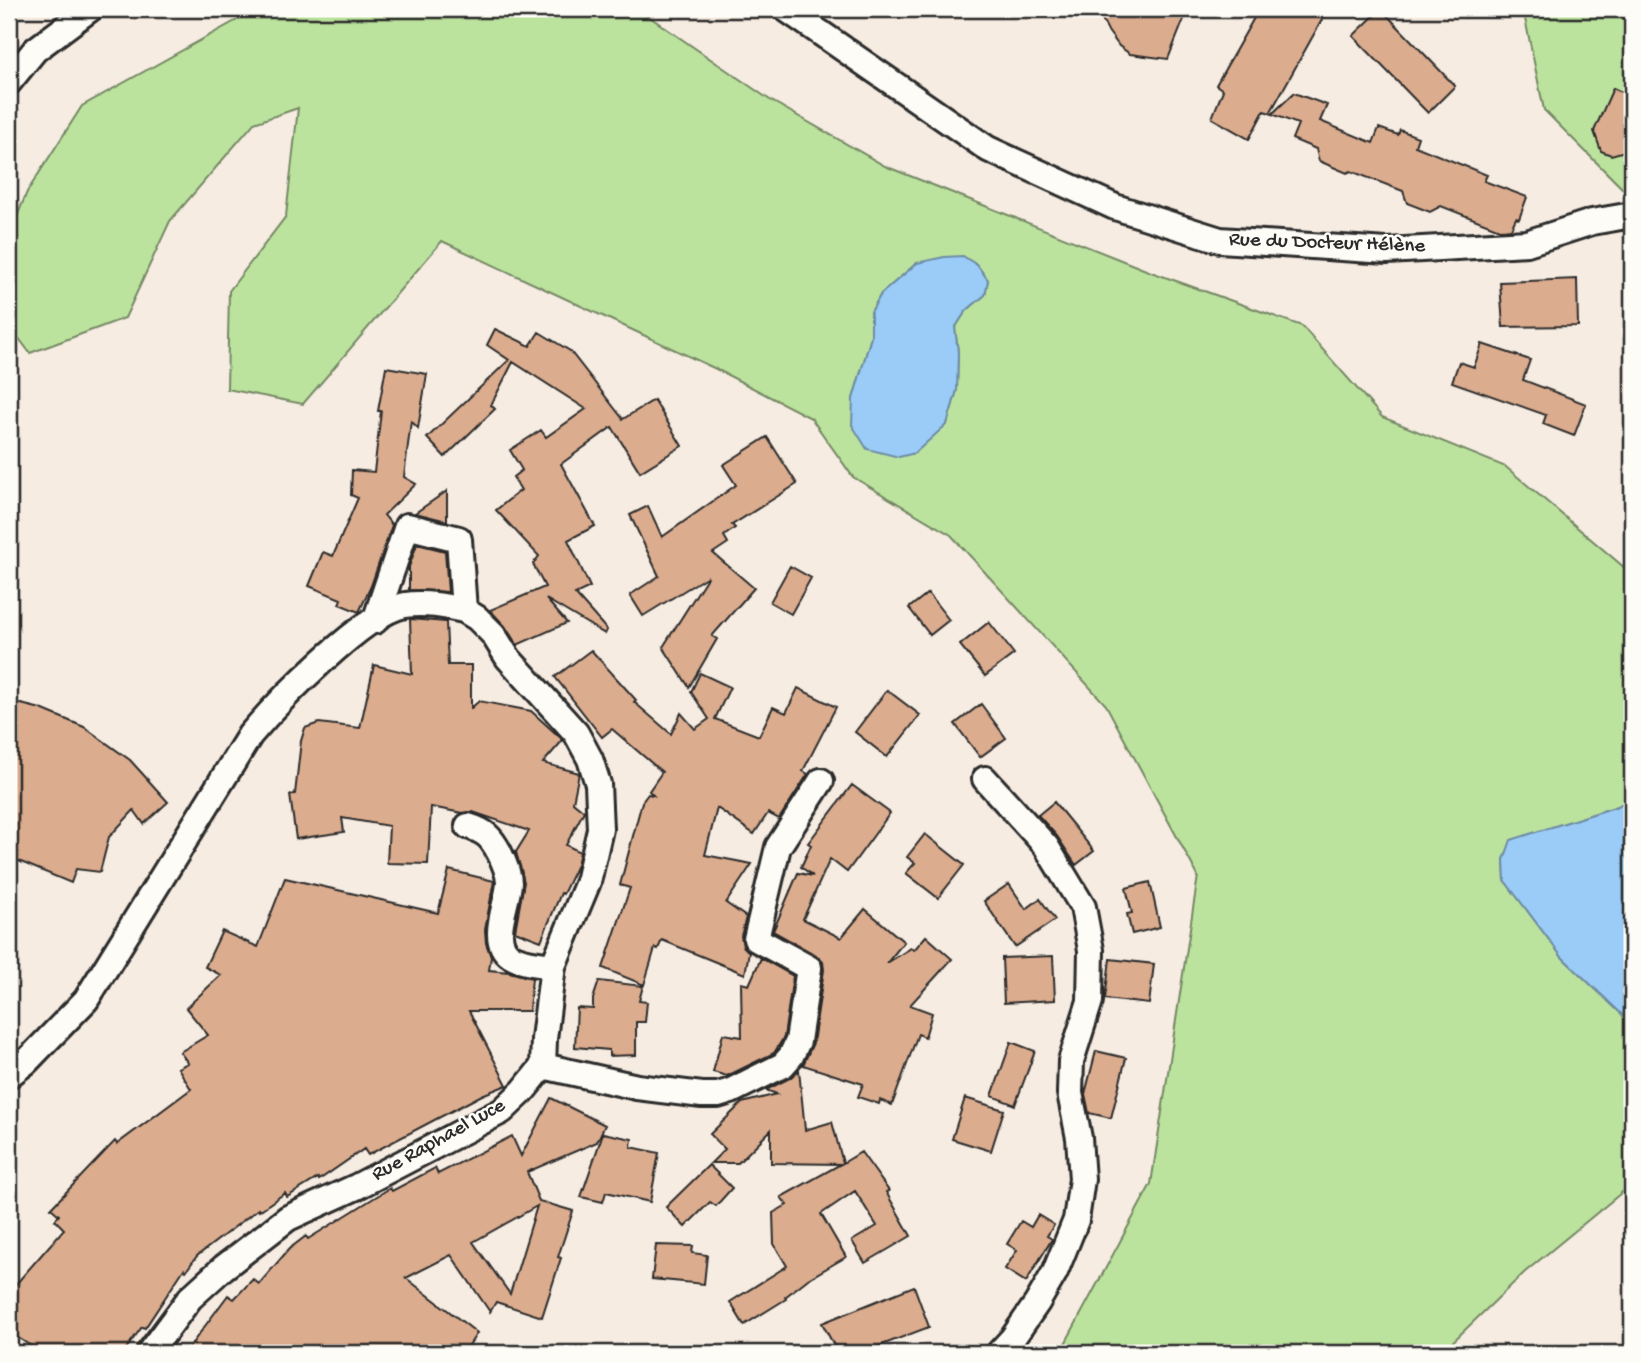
<svg xmlns="http://www.w3.org/2000/svg" width="1641" height="1362" viewBox="0 0 1641 1362" font-family="'Gochi Hand',sans-serif">
	<style>
		.green { fill: #bce39e; stroke: #748764; stroke-width: 2; fill-rule: evenodd }
		.water { fill: #9accf7; stroke: #6e8ca5; stroke-width: 2 }
		.building { fill: #dcac8e; stroke: #2b2b2b; stroke-width: 2; fill-rule: evenodd }
		.lines { fill: none; stroke-linecap: round; stroke-linejoin: round }
		.minor-casing { stroke: #2b2b2b; stroke-width: 30 }
		.minor { stroke: #fdfcf7; stroke-width: 24 }
		.labels { text-anchor: middle; dominant-baseline: central; stroke-width: 5; stroke-linejoin: round; paint-order: stroke }
		.street-label { font-size: 21px; fill: #2b2b2b; stroke: #fdfcf7 }
	</style>
	<rect width="100%" height="100%" fill="#f6ece2"/>
	<filter id="ink" filterUnits="userSpaceOnUse"><feTurbulence type="fractalNoise" baseFrequency=".0143" numOctaves="2"/><feDisplacementMap in="SourceGraphic" scale="14" xChannelSelector="R" yChannelSelector="G"/><feConvolveMatrix kernelMatrix="1 2 1 2 8 2 1 2 1" color-interpolation-filters="sRGB"/></filter>
	<g filter="url(#ink)">
		<path class="green" d="M 257,9 L 638,9 L 770,100 L 885,166 L 1151,272 L 1302,326 L 1382,417 L 1506,467 L 1632,574 L 1632,797 L 1618,806 L 1512,840 L 1504,860 L 1505,881 L 1562,957 L 1632,1024 L 1632,1184 L 1525,1272 L 1441,1353 L 1060,1353 L 1151,1184 L 1198,876 L 1106,705 L 951,535 L 853,477 L 811,418 L 716,369 L 442,241 L 303,404 L 227,389 L 229,291 L 286,216 L 298,108 L 254,123 L 170,221 L 125,318 L 30,353 L 9,325 L 9,236 L 27,192 L 82,106 ZM 917,263 L 977,265 L 988,280 L 985,295 L 966,311 L 955,328 L 958,352 L 957,390 L 947,424 L 931,437 L 853,399 L 871,337 L 871,312 L 881,294 Z
			M 1523,9 L 1632,9 L 1632,186 L 1623,189 L 1544,110 Z"/>
		<path class="water" d="M 963,256 L 977,265 L 988,280 L 985,295 L 966,311 L 955,328 L 958,352 L 957,390 L 947,424 L 915,453 L 899,457 L 867,449 L 852,425 L 853,399 L 871,337 L 871,312 L 881,294 L 917,263 L 944,257 Z
			M 1632,797 L 1632,1024 L 1562,957 L 1505,881 L 1504,860 L 1511,840 L 1618,806 Z"/>
		<path class="building" d="M 1097,9 L 1188,9 L 1168,59 L 1130,54 L 1119,46 L 1108,31 Z
			M 1259,9 L 1328,9 L 1270,113 L 1264,111 L 1249,139 L 1212,118 L 1223,90 L 1216,85 Z
			M 1381,9 L 1455,86 L 1428,113 L 1353,36 Z
			M 1613,88 L 1632,97 L 1632,149 L 1611,155 L 1601,151 L 1594,131 Z
			M 1294,93 L 1327,105 L 1320,121 L 1373,143 L 1379,128 L 1398,135 L 1400,130 L 1418,137 L 1415,146 L 1487,175 L 1484,181 L 1527,197 L 1519,219 L 1516,218 L 1511,229 L 1502,230 L 1441,206 L 1430,212 L 1407,203 L 1403,191 L 1351,171 L 1347,173 L 1319,161 L 1316,149 L 1292,139 L 1298,124 L 1272,114 Z
			M 1577,279 L 1578,326 L 1503,327 L 1500,282 Z
			M 495,329 L 530,346 L 539,332 L 570,351 L 623,419 L 654,400 L 682,446 L 640,472 L 612,427 L 561,464 L 595,526 L 568,540 L 590,587 L 575,594 L 607,630 L 605,634 L 546,599 L 567,623 L 517,645 L 505,626 L 490,610 L 545,587 L 533,564 L 539,556 L 496,510 L 521,490 L 513,477 L 522,470 L 510,450 L 541,430 L 546,437 L 586,409 L 513,362 L 491,405 L 495,409 L 445,457 L 427,438 L 509,360 L 487,345 Z
			M 1482,344 L 1530,360 L 1523,380 L 1586,404 L 1574,436 L 1543,424 L 1546,415 L 1452,382 L 1459,362 L 1474,367 Z
			M 386,367 L 427,374 L 418,428 L 411,421 L 404,477 L 416,484 L 384,515 L 392,525 L 371,586 L 359,612 L 339,604 L 341,599 L 309,586 L 323,552 L 333,556 L 358,498 L 351,495 L 352,470 L 374,472 L 381,411 L 378,411 Z
			M 767,437 L 797,484 L 732,525 L 735,528 L 724,536 L 728,543 L 713,553 L 754,588 L 712,636 L 717,639 L 689,687 L 663,647 L 708,576 L 643,616 L 630,595 L 659,576 L 630,515 L 648,506 L 662,537 L 736,485 L 723,465 Z
			M 447,491 L 447,521 L 415,513 Z
			M 417,544 L 445,551 L 448,592 L 409,590 L 409,567 Z
			M 790,566 L 811,578 L 791,614 L 770,602 Z
			M 928,593 L 949,620 L 930,635 L 909,608 Z
			M 410,619 L 446,622 L 448,665 L 471,665 L 471,708 L 479,701 L 531,711 L 563,740 L 543,763 L 579,773 L 573,802 L 584,811 L 566,845 L 580,852 L 577,865 L 563,894 L 561,893 L 541,941 L 515,931 L 524,882 L 516,852 L 529,831 L 473,812 L 462,813 L 431,807 L 428,864 L 387,863 L 389,826 L 342,818 L 344,832 L 296,839 L 290,795 L 295,794 L 301,741 L 305,728 L 319,723 L 360,728 L 374,665 L 412,674 Z
			M 989,622 L 1014,654 L 985,676 L 960,645 Z
			M 591,650 L 636,700 L 634,702 L 671,734 L 681,713 L 695,729 L 709,719 L 691,692 L 700,673 L 730,687 L 715,719 L 759,736 L 773,707 L 786,713 L 798,688 L 836,707 L 803,771 L 808,774 L 779,819 L 768,813 L 754,834 L 717,808 L 705,855 L 752,864 L 726,903 L 746,917 L 741,936 L 743,946 L 749,952 L 745,974 L 662,940 L 658,949 L 655,948 L 644,985 L 603,968 L 630,888 L 620,885 L 642,802 L 648,794 L 653,795 L 649,791 L 662,772 L 612,729 L 602,737 L 555,677 Z
			M 887,690 L 920,715 L 887,757 L 855,732 Z
			M 9,701 L 41,709 L 84,727 L 130,760 L 168,802 L 144,824 L 134,810 L 109,837 L 100,872 L 76,869 L 71,883 L 9,857 Z
			M 981,704 L 1006,738 L 980,757 L 955,724 Z
			M 852,785 L 890,813 L 847,872 L 830,859 L 803,919 L 841,938 L 865,909 L 904,942 L 887,963 L 911,948 L 914,950 L 926,936 L 952,959 L 910,1005 L 932,1013 L 925,1037 L 918,1034 L 892,1105 L 880,1100 L 879,1104 L 858,1097 L 863,1084 L 803,1065 L 813,1043 L 824,970 L 823,962 L 816,955 L 773,931 L 798,873 L 813,876 L 801,867 L 811,845 L 808,843 Z
			M 1054,802 L 1094,851 L 1076,865 L 1057,836 L 1038,815 Z
			M 925,834 L 964,865 L 938,898 L 906,873 L 915,863 L 907,857 Z
			M 449,870 L 494,881 L 485,930 L 486,943 L 491,957 L 489,970 L 509,972 L 532,978 L 529,1011 L 469,1011 L 507,1085 L 482,1095 L 368,1155 L 364,1149 L 319,1180 L 318,1178 L 287,1197 L 285,1193 L 259,1211 L 258,1209 L 197,1256 L 186,1271 L 184,1269 L 145,1328 L 142,1327 L 123,1353 L 42,1353 L 9,1332 L 9,1292 L 64,1229 L 55,1220 L 59,1215 L 51,1208 L 115,1141 L 117,1144 L 191,1089 L 178,1068 L 188,1063 L 180,1052 L 208,1035 L 186,1008 L 221,975 L 205,967 L 222,931 L 258,947 L 285,878 L 438,913 Z
			M 1150,882 L 1160,927 L 1132,934 L 1127,914 L 1132,913 L 1126,888 Z
			M 1009,884 L 1026,909 L 1040,899 L 1055,920 L 1015,947 L 984,901 Z
			M 1053,956 L 1055,1000 L 1004,1003 L 1002,958 Z
			M 761,958 L 793,976 L 784,1037 L 774,1053 L 727,1076 L 713,1072 L 723,1034 L 742,1037 L 741,983 L 749,985 Z
			M 1110,959 L 1154,964 L 1149,1004 L 1105,999 Z
			M 599,981 L 643,986 L 639,1001 L 647,1002 L 645,1022 L 636,1022 L 636,1055 L 609,1056 L 609,1050 L 575,1047 L 577,1008 L 593,1009 L 593,999 Z
			M 1011,1042 L 1035,1051 L 1015,1105 L 992,1096 Z
			M 1096,1051 L 1126,1058 L 1111,1118 L 1089,1113 L 1085,1094 Z
			M 799,1070 L 805,1130 L 832,1122 L 843,1163 L 861,1152 L 889,1191 L 886,1192 L 911,1236 L 865,1263 L 852,1241 L 877,1226 L 855,1191 L 821,1214 L 846,1257 L 808,1279 L 785,1297 L 786,1299 L 744,1325 L 730,1302 L 787,1266 L 774,1244 L 773,1213 L 787,1205 L 781,1197 L 841,1164 L 771,1163 L 771,1130 L 738,1163 L 711,1163 L 725,1149 L 710,1134 L 742,1103 L 777,1094 L 766,1090 L 790,1078 Z
			M 551,1098 L 605,1125 L 597,1142 L 527,1172 L 539,1201 L 573,1211 L 558,1257 L 561,1258 L 542,1317 L 496,1302 L 490,1312 L 451,1255 L 406,1278 L 477,1333 L 464,1353 L 185,1353 L 228,1295 L 234,1299 L 253,1279 L 259,1284 L 289,1249 L 306,1236 L 308,1239 L 390,1188 L 392,1191 L 435,1168 L 438,1174 L 512,1136 L 521,1156 ZM 537,1206 L 510,1294 L 473,1242 Z
			M 965,1098 L 1004,1110 L 991,1151 L 952,1139 Z
			M 603,1133 L 632,1139 L 631,1147 L 659,1153 L 650,1202 L 606,1192 L 603,1202 L 581,1197 Z
			M 709,1165 L 732,1188 L 716,1206 L 710,1202 L 685,1227 L 666,1207 Z
			M 1038,1215 L 1054,1225 L 1047,1236 L 1052,1239 L 1026,1282 L 1005,1269 L 1017,1250 L 1007,1244 L 1021,1221 L 1031,1227 Z
			M 656,1245 L 693,1246 L 692,1253 L 707,1255 L 704,1284 L 652,1279 Z
			M 914,1286 L 929,1327 L 861,1353 L 838,1353 L 822,1323 Z"/>
		<g class="lines">
			<defs>
				<path id="minor" d="M 786,9 L 988,149 L 1115,207 L 1220,240 L 1387,251 L 1527,243 L 1592,222 L 1632,215
					M 9,82 L 35,50 L 90,9
					M 985,779 L 1046,846 L 1083,907 L 1091,950 L 1090,1001 L 1071,1061 L 1070,1093 L 1079,1138 L 1082,1179 L 1076,1220 L 1055,1272 L 1037,1303 L 1012,1339 L 999,1353
					M 468,826 C 485,831 491,837 499,852 C 504,862 509,873 509,883 C 508,904 488,941 511,956 C 522,963 540,964 553,966
					M 543,1066 L 637,1087 L 702,1095 L 718,1095 L 731,1091 L 783,1065 L 791,1056 L 798,1041 L 809,968 L 756,939 L 778,847 L 821,781
					M 9,1075 L 26,1062 L 86,1000 L 250,735 C 277,703 365,612 405,605 C 425,602 445,606 464,610
					M 149,1353 L 190,1298 L 223,1268 L 288,1218 L 356,1187 L 502,1111 L 523,1091 L 543,1066 L 544,1039 L 553,966 L 588,882 L 600,829 L 598,784 L 590,759 L 576,733 L 508,658 L 493,634 L 477,618 L 464,610 L 459,539 L 407,526 L 375,621"/>
			</defs>
			<use href="#minor" class="minor-casing"/>
			<use href="#minor" class="minor"/>
		</g>
	</g>
	<g class="labels">
		<g class="street-label">
			<text transform="translate(1327 244) rotate(2)">Rue du Docteur Hélène</text>
			<text transform="translate(439 1141) rotate(-29)">Rue Raphael Luce</text>
		</g>
	</g>
	<rect width="1641" height="1362" fill="none" stroke="#fdfcf7" stroke-width="35"/>
	<rect x="18" y="18" width="1606" height="1327" fill="none" stroke="#2b2b2b" stroke-width="2.5" filter="url(#ink)"/>
</svg>
